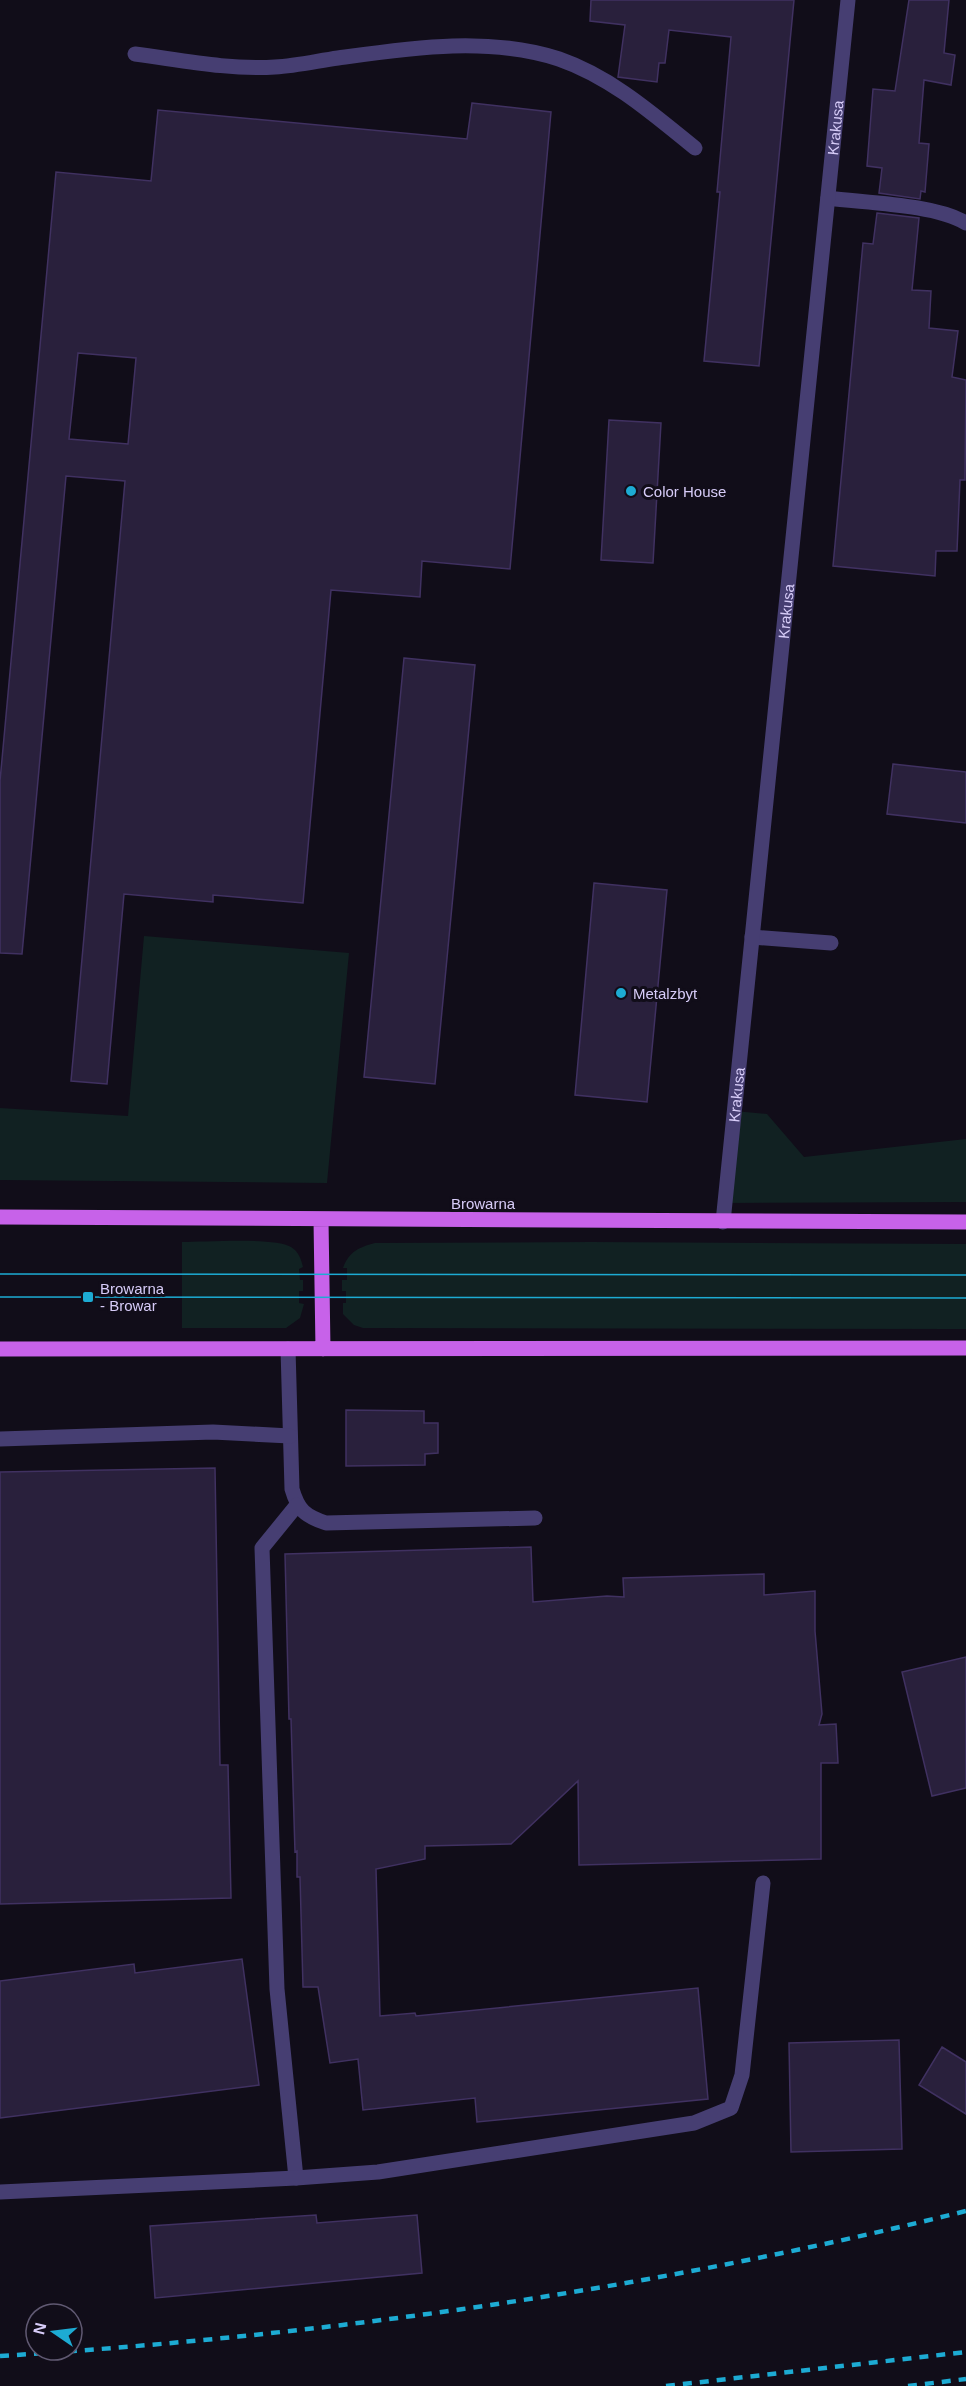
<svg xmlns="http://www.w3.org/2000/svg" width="966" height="2386" viewBox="0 0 966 2386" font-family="Arial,sans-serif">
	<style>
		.green { fill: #112122 }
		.building { fill: #29203c; stroke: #403161; stroke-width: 1.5; fill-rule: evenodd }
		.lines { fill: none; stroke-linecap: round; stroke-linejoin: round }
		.minor { stroke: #463e72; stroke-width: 15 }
		.major { stroke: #c762e9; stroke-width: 15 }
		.tram { stroke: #1dabd3; stroke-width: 1.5 }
		.rail { stroke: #1dabd3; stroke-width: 4.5; stroke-dasharray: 9 8; stroke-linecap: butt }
		.poi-dot { fill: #1dabd3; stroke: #110d19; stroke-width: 2 }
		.labels { text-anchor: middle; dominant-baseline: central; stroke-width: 6; stroke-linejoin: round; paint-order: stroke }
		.street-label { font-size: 15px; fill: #d7ccf8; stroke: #110d19 }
		.poi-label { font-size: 15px; fill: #d7ccf8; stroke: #110d19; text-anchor: start }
	</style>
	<rect width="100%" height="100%" fill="#110d19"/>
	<path class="green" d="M 144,936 L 349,953 L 327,1183 L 0,1180 L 0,1108 L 128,1116 Z
		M 734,1111 L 767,1114 L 804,1157 L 966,1139 L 966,1202 L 725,1203 Z
		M 182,1242 C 204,1242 275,1237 291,1247 C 299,1252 301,1259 303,1267 L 299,1269 L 300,1280 L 303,1280 L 303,1291 L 299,1291 L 299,1303 L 304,1304 L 300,1318 L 286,1328 L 182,1328 Z
		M 591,1242 L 966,1244 L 966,1329 L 363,1328 L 354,1325 L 343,1314 L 343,1303 L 346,1303 L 346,1291 L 342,1291 L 342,1280 L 347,1280 L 347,1268 L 343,1268 C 349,1251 360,1247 375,1243 Z"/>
	<path class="building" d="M 591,0 L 794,0 L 759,366 L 704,361 L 720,192 L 717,192 L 731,37 L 669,30 L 665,63 L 659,63 L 657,82 L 618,77 L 625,25 L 590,21 Z
		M 909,0 L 949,0 L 944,53 L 955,55 L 951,85 L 924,80 L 919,143 L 929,144 L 925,192 L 921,191 L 920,199 L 879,193 L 882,168 L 867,166 L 873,89 L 895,91 Z
		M 472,103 L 551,112 L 510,569 L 422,561 L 420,597 L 331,590 L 303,903 L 213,895 L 213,902 L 124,894 L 107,1084 L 71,1081 L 125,481 L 66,476 L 22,954 L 0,953 L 0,781 L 56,172 L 151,181 L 158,110 L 467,139 ZM 78,353 L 136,358 L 128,444 L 69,439 Z
		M 877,213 L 919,218 L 912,290 L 931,291 L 929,328 L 958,331 L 952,377 L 966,380 L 965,480 L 960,480 L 957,551 L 936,551 L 935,576 L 833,566 L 863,243 L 873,244 Z
		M 609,420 L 661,423 L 653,563 L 601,560 Z
		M 404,658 L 475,665 L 435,1084 L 364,1077 Z
		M 893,764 L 966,772 L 966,823 L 887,814 Z
		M 594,883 L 667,890 L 647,1102 L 575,1095 Z
		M 346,1410 L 424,1411 L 424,1423 L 438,1423 L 438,1453 L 425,1454 L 425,1465 L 346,1466 Z
		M 215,1468 L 220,1765 L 228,1765 L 231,1898 L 0,1904 L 0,1472 Z
		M 531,1547 L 533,1602 L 607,1596 L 624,1597 L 623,1578 L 764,1574 L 764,1595 L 815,1591 L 815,1631 L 822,1714 L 819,1725 L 836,1724 L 838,1763 L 821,1763 L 821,1859 L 579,1865 L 578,1781 L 511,1844 L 425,1846 L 425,1859 L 376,1869 L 380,2016 L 415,2013 L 416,2016 L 698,1988 L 708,2099 L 477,2122 L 475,2098 L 363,2110 L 358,2059 L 330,2063 L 318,1987 L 303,1987 L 300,1877 L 297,1877 L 297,1851 L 295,1852 L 291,1719 L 289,1719 L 285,1554 Z
		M 966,1657 L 966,1788 L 932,1796 L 902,1672 Z
		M 242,1959 L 259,2085 L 0,2118 L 0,1981 L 134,1964 L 135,1973 Z
		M 899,2040 L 902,2149 L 791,2152 L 789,2043 Z
		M 942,2047 L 966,2062 L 966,2114 L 919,2085 Z
		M 316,2215 L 317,2223 L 417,2215 L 422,2273 L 155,2298 L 150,2226 Z"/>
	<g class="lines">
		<g class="minor">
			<path d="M 135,54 C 181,60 229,70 275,67 C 296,66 317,61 338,58 C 410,48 488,36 559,59 C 611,77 653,114 695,148"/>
			<path d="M 828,198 C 866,203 934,204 966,223"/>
			<path d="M 752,937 L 831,943"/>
			<path id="s1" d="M 723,1222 L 848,0"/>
			<path d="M 288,1349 L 292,1489 C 298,1510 305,1516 326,1523 L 535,1518"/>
			<path d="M 0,1439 L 213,1432 L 290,1436"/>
			<path d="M 296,2178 L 277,1989 L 262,1548 L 297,1505"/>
			<path d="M 0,2192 L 296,2178 L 378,2172 L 694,2123 L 731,2108 L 742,2075 L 763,1883"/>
		</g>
		<path class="major" d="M 0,1217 L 966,1222
			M 321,1220 L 323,1349
			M 0,1349 L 966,1348"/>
		<path class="tram" d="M 0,1274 L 966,1275
			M 0,1297 L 966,1298"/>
		<path class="rail" d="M 0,2356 C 325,2336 649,2290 966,2211
			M 666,2386 L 966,2352
			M 908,2386 L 966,2379"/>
	</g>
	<g class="poi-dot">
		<circle cx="631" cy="491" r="6"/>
		<circle cx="621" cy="993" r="6"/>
		<rect x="82" y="1291" width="12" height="12" rx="3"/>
	</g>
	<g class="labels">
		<g class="street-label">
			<text stroke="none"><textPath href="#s1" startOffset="1100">Krakusa</textPath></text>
			<text stroke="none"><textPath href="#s1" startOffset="614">Krakusa</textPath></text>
			<text stroke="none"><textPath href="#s1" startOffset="128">Krakusa</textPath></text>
			<text x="483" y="1203">Browarna</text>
		</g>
		<g class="poi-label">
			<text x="643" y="491">Color House</text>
			<text x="633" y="993">Metalzbyt</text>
			<text x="100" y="1288">Browarna<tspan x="100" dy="17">- Browar</tspan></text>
		</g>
	</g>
	<g transform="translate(54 2332) rotate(284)"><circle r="28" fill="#110d19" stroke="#605972" stroke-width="1.5"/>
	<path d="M0-4.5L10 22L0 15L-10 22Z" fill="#1dabd3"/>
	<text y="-9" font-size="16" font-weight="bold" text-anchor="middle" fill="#d7ccf8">N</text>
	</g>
</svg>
